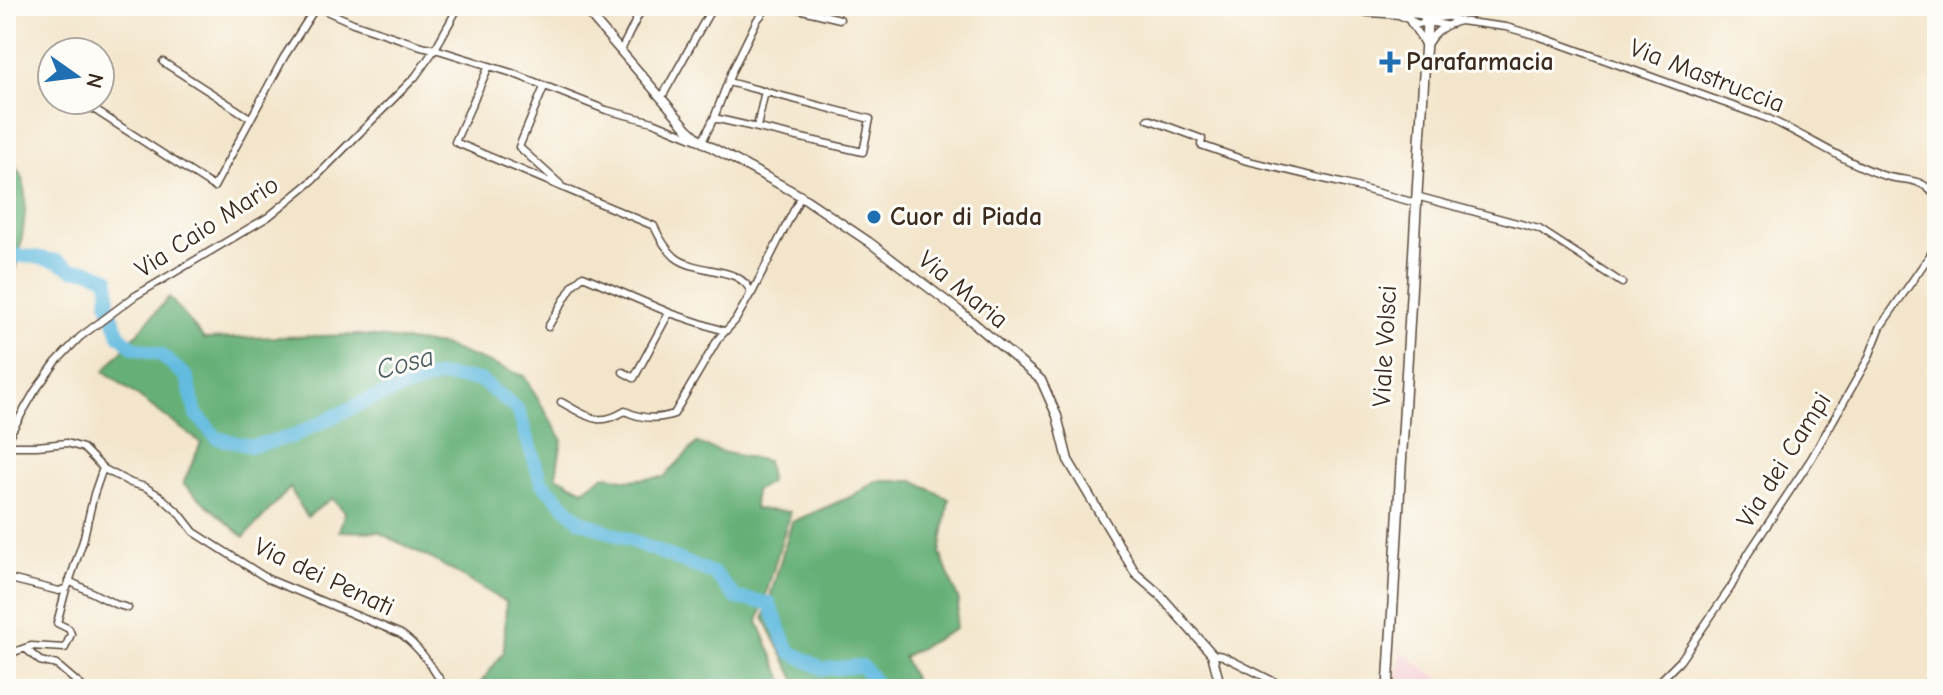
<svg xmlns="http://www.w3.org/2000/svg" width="1943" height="695" viewBox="0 0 1943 695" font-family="'Comic Neue',sans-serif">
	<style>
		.built { fill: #f6cfd6 }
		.forest { fill: #66b078; stroke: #506d4b; stroke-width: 2 }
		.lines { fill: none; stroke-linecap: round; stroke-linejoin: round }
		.river { stroke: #63bbe0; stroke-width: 14 }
		.minor-casing { stroke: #574638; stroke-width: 9 }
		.tertiary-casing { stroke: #574638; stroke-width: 11 }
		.secondary-casing { stroke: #574638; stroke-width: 12 }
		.minor { stroke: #fff; stroke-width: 6 }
		.tertiary { stroke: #fff; stroke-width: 8 }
		.secondary { stroke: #fff; stroke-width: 9 }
		.poi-dot { fill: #1f6fb2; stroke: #fdfcf7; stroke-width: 3 }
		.labels { text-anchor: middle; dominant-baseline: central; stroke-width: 6; stroke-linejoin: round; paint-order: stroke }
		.poi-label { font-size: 26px; font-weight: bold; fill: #3b2a1e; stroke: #fdfcf7; text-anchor: start }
		.street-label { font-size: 26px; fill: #3b2a1e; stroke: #fdfcf7 }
		.water-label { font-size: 28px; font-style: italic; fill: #495d62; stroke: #fdfcf7 }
	</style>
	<rect width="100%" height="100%" fill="#fdfcf7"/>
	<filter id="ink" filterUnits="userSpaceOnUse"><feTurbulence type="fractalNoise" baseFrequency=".0125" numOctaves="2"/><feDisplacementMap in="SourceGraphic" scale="16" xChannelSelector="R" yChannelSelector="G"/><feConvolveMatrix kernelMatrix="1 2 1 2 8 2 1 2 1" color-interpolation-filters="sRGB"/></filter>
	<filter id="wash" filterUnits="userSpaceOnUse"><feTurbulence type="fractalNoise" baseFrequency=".006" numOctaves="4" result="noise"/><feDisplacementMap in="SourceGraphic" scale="32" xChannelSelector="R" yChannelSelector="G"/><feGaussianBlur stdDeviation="1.8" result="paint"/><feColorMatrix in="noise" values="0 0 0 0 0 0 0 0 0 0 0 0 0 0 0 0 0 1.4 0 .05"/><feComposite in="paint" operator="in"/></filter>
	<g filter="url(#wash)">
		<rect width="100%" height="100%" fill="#f3e5cb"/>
		<path class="built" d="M 1401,651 L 1453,689 L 1395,689 Z"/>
		<path class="forest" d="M 6,157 C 11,163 19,170 22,177 C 31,203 19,268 6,292 Z
			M 169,297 L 204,339 L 359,335 L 442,345 L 524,376 L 562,439 L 556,476 L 583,490 L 605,475 L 627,480 L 664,477 L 697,443 L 721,452 L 767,461 L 770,482 L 755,491 L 754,509 L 790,512 L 758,622 L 787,689 L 476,689 L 504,652 L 506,602 L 432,559 L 378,532 L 339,531 L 345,512 L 332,498 L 307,517 L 290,488 L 244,537 L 183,484 L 201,443 L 104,371 Z
			M 876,481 L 914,481 L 949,499 L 940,553 L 959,601 L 955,629 L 903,657 L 919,689 L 800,689 L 764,618 L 792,522 L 852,496 Z"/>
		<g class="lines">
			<path class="river" d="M 6,255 L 35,257 L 57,261 L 74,270 L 88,270 L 108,278 L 109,291 L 108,303 L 119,335 L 133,347 L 161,355 L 187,377 L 196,414 L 217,438 L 251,446 L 291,437 L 368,400 L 439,376 L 480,380 L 518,410 L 541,482 L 579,520 L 715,574 L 736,598 L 769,603 L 789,651 L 823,669 L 862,666 L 875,682 L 873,689"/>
		</g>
	</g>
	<g filter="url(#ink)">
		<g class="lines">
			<defs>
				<path id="minor" d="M 315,6 L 353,23 L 421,46 L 435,49 L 512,73 L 606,110 L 653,122 L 702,142 L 714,118 L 732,71 L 757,20 L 768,7 L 775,6
					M 786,6 L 840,19
					M 1323,6 L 1344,11 L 1399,15 L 1411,11 L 1419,6
					M 1435,6 L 1449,17 L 1460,21 L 1506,27 L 1538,36 L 1769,119 C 1807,136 1842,161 1882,175 C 1905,183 1921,174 1937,199
					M 1406,14 L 1420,15 L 1427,19 L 1446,17
					M 1399,15 L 1418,24 L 1427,22 L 1445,25
					M 1410,22 L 1419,35 L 1425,46
					M 1428,43 C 1436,30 1445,25 1460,21
					M 621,50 L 643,6
					M 163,62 L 250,118
					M 489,66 L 455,142 L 654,226 C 659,237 666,249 675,257 C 697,275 742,265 751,293 L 735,321 L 718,339 L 674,414 C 657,420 641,419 625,411 C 597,428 588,416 561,402
					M 544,87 L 519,147 L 560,184
					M 662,97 L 713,6
					M 84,103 L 214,187 L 284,57 L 316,7
					M 714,118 L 863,152 L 870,119 L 728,82
					M 1148,119 L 1202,139 L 1201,145 L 1244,160 L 1345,184 L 1416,203
					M 757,127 L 765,91
					M 1416,196 L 1539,229 L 1622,283
					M 752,293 L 801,196
					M 548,327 L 573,285 L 583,276 L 670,313 L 724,331
					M 623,372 L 634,378 L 669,313
					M 6,441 L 35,391 L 56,362 L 80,337 L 135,296 L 268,217 L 312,181 L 415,77 L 435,49 L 459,6
					M 6,444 L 14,446 L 37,446 L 67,443 L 83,448 L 104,469 L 131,483 L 145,487 L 160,496 L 180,514 L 194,532 L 268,579 L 401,634 C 421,648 433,669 446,689
					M 6,578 L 59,591 L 67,588 L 83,541 L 94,494 L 103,468
					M 69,581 L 115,604 L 128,608
					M 66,589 L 57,623 L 69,629 L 71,634 L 65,648 L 31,646 L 25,648 L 40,661 L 57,665 L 85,689
					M 1212,654 L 1223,656 L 1289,689
					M 6,655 L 25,648
					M 181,689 L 182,688
					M 1652,689 L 1680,661 L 1731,587 L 1748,554 L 1811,459 L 1842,405 L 1868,359 L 1881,326 L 1937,245"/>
				<path id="tertiary" d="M 582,6 L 688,129 L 702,142 L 801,196 L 869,242 L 962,313 L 1041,380 L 1057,416 L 1068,460 L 1136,574 L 1159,594 L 1212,654 L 1221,689"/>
				<path id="secondary" d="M 1388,689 L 1428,6"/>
			</defs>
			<use href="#minor" class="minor-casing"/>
			<use href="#tertiary" class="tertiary-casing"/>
			<use href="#secondary" class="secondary-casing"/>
			<use href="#minor" class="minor"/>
			<use href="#tertiary" class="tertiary"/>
			<use href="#secondary" class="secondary"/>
		</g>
	</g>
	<g class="poi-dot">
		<path d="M1386 50h8v8h8v8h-8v8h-8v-8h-8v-8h8z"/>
		<circle cx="874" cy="217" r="8"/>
	</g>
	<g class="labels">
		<g class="poi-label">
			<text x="1406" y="62">Parafarmacia</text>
			<text x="890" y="217">Cuor di Piada</text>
		</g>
		<g class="street-label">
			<text transform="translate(1707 76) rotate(21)">Via Mastruccia</text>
			<text transform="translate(207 227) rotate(-33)">Via Caio Mario</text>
			<text transform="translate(963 290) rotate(39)">Via Maria</text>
			<text transform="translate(1385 346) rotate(-87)">Viale Volsci</text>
			<text transform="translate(1784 460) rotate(-58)">Via dei Campi</text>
			<text transform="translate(324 577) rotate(25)">Via dei Penati</text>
		</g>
		<g class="water-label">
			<text transform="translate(405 363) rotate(-15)">Cosa</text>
		</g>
	</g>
	<rect width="1943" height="695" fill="none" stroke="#fdfcf7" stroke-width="32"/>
	<g transform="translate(76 76) rotate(104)"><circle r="38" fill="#fdfcf7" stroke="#afa8a0" stroke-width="2"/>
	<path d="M0-6L14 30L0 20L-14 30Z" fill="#1f6fb2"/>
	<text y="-12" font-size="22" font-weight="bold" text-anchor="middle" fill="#3b2a1e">N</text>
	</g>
</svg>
